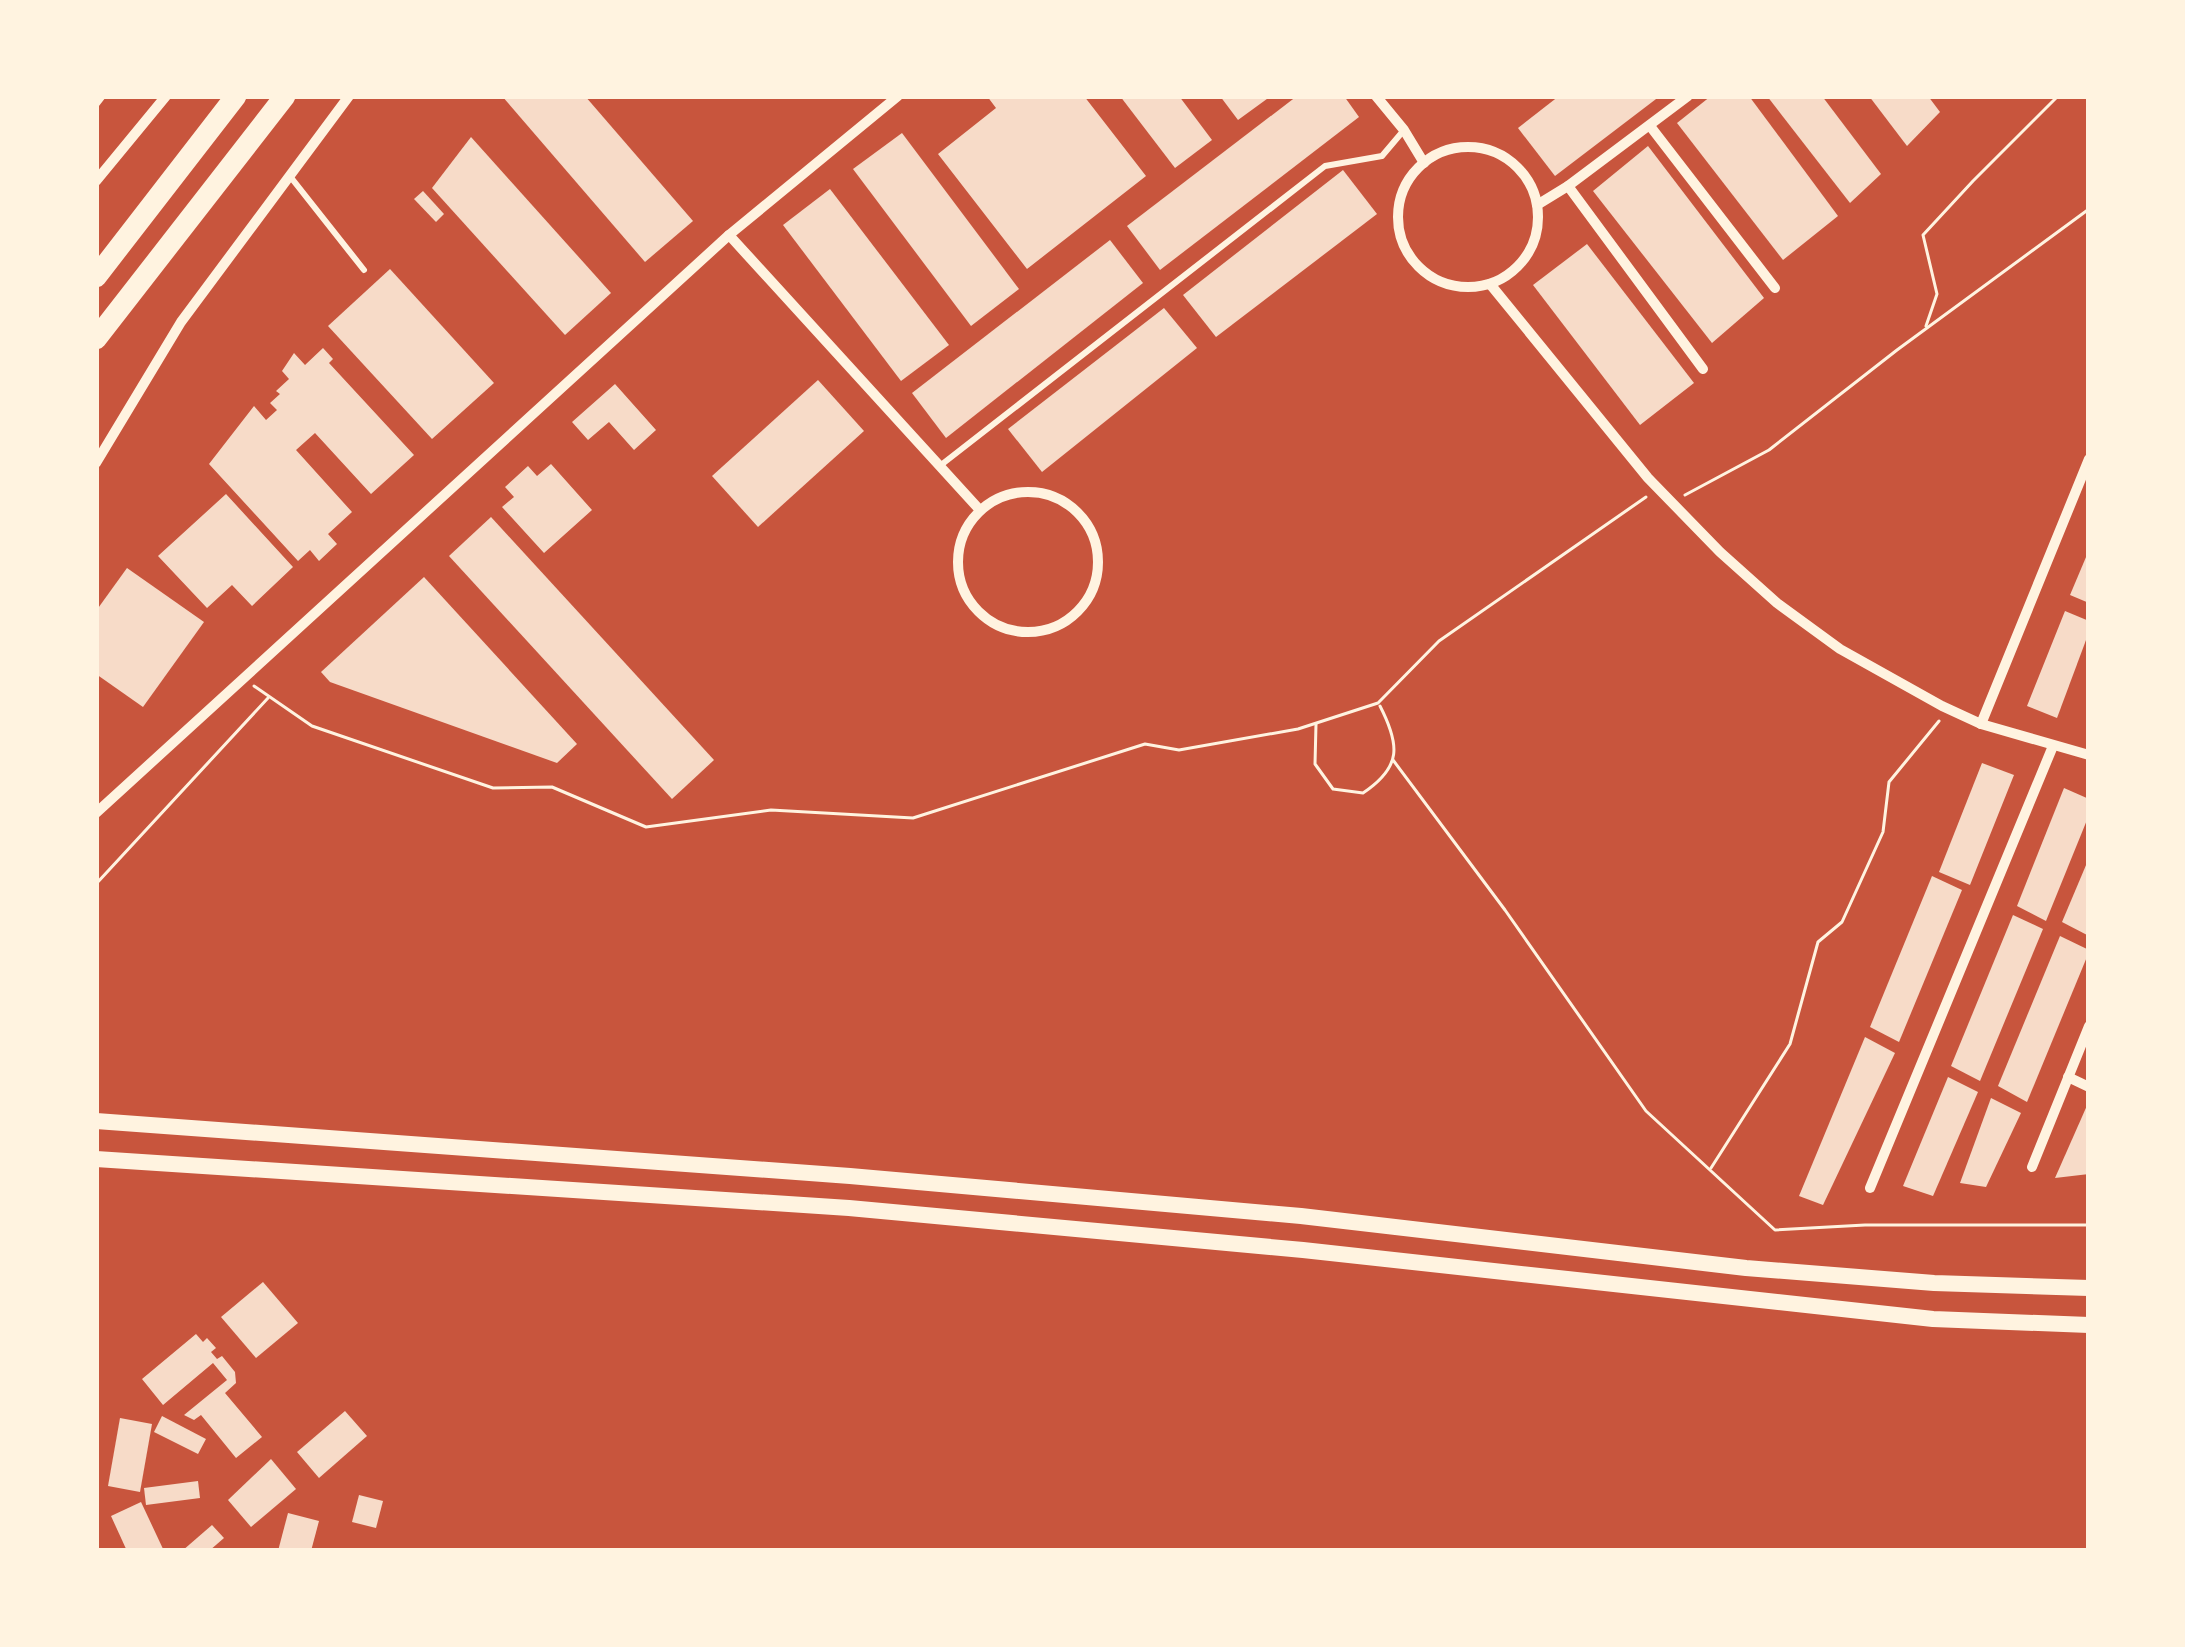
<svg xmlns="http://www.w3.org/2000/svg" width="2185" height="1647" font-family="'DejaVu Sans',sans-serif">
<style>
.building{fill:#f7dbc8}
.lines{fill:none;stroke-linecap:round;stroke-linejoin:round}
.path{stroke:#fff3e0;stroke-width:3}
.service{stroke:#fff3e0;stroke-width:6}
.minor{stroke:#fff3e0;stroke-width:10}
.primary{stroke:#fff3e0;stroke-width:16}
.motorway{stroke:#fff3e0;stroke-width:21}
</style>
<rect width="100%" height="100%" fill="#c8553d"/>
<!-- building -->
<g class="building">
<path d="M502 96H585L693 221 645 262Z"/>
<path d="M987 96H1084L1146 176 1027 269 938 154 996 108Z"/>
<path d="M1120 96H1179L1212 140 1175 168Z"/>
<path d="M1220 96H1271L1238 120Z"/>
<path d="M1297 96H1344L1359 117 1160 270 1127 226Z"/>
<path d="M1559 96H1660L1555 176 1518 128Z"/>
<path d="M1711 96H1749L1838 216 1783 260 1677 123Z"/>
<path d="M1767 96H1822L1881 174 1850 203Z"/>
<path d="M1869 96H1928L1940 112 1907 146Z"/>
<path d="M902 133 1019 289 971 326 853 169Z"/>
<path d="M471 137 611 293 565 335 432 188Z"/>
<path d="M1648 146 1764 298 1712 343 1593 191Z"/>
<path d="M1343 170 1377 214 1216 337 1183 295Z"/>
<path d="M830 189 949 345 901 381 783 225Z"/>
<path d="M423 191 444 214 436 222 414 199Z"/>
<path d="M1110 240 1143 283 946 438 912 393Z"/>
<path d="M1587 244 1694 383 1640 425 1533 285Z"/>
<path d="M390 269 494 383 432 439 328 326Z"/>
<path d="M1164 308 1197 348 1042 472 1008 429Z"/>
<path d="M323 348 333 359 329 363 414 455 371 494 315 433 296 450 352 512 328 534 337 544 319 561 310 550 298 561 209 464 254 406 266 420 277 410 270 403 280 394 276 391 289 379 282 371 294 353 305 365Z"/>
<path d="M818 380 864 431 758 527 712 476Z"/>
<path d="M615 384 656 430 634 450 609 422 588 440 572 422Z"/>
<path d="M551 464 592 510 544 553 502 507 514 497 505 487 528 466 537 476Z"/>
<path d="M226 494 293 567 252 606 232 585 207 608 158 556Z"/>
<path d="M491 517 714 760 672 799 449 556Z"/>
<path d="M2089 550V603L2070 595Z"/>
<path d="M127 568 204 622 143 707 96 674V611Z"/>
<path d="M424 577 577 744 557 763 330 682 321 672Z"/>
<path d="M2065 611 2089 621V632L2057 718 2027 706Z"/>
<path d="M1982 763 2014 775 1970 885 1939 872Z"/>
<path d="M2064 788 2089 799V815L2046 921 2017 906Z"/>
<path d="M2089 858V936L2062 922Z"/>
<path d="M1932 876 1962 890 1899 1042 1870 1027Z"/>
<path d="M2013 915 2043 929 1980 1081 1951 1066Z"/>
<path d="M2060 936 2089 950V952L2027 1102 1998 1086Z"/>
<path d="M1865 1037 1895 1053 1823 1205 1799 1196Z"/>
<path d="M1948 1077 1978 1092 1933 1196 1903 1186Z"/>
<path d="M1991 1098 2021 1113 1986 1187 1960 1183Z"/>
<path d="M2089 1101V1174L2055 1178Z"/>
<path d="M263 1282 298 1323 256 1358 221 1317Z"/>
<path d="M196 1334 203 1342 207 1338 216 1348 211 1352 217 1359 222 1356 235 1372 236 1383 225 1393 262 1437 236 1458 201 1415 194 1420 184 1415 227 1380 213 1363 163 1405 142 1379Z"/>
<path d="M345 1411 367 1436 319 1478 297 1452Z"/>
<path d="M162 1416 206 1439 198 1454 154 1432Z"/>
<path d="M120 1418 152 1424 140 1492 108 1486Z"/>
<path d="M271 1459 296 1489 251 1527 228 1500Z"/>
<path d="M198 1481 200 1498 146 1505 144 1488Z"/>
<path d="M359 1495 383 1501 376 1528 352 1522Z"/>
<path d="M141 1502 164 1551H127L111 1516Z"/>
<path d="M288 1513 319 1521 311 1551H278Z"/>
<path d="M212 1525 224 1538 209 1551H182Z"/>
</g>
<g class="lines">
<!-- path -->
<g class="path">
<path d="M1926 326 1937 294 1923 235 1973 181 2058 96"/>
<path d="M1685 495 1769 450 1897 350 2089 209"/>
<path d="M254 686 312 726 493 788 552 787 646 827 771 810 913 818 1145 744 1179 750 1298 729 1378 703 1439 641 1646 497"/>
<path d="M1316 724 1315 764 1333 789 1363 793C1402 767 1400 745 1380 706"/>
<path d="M1393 760 1505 910 1646 1111 1775 1230 1865 1225H2089"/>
<path d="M96 884 268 698"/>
<path d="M1711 1168 1790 1044 1818 942 1842 922 1883 832 1889 782 1939 721"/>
</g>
<!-- service -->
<g class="service">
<path d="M96 105 103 96"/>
<path d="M289 175 364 270"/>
<path d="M941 465 1325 166 1382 156 1404 130"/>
</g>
<!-- minor -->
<g class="minor">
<path d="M1376 96 1404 130 1424 163"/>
<path d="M1650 126 1775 288"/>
<circle cx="1468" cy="217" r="70"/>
<path d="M96 181 166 96"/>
<path d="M1568 186 1703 369"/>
<path d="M1537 205 1568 186 1688 96"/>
<path d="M729 235 979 509"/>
<path d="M1490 284 1648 478 1720 552 1777 603 1840 649 1942 706 1981 724 2089 755"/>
<path d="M96 463 181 322 349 96"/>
<circle cx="1028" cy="562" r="70"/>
<path d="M1981 724 2089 459"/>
<path d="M96 813 729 235 898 96"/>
<path d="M2068 1077 2089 1087"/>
<path d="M2032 1167 2089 1026"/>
<path d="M1870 1188 2053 746"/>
</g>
<!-- primary -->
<g class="primary">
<path d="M96 1121 850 1176 1301 1216 1746 1268 1934 1283 2089 1288"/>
<path d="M96 1159 849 1208 1303 1250 1933 1319 2089 1325"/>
</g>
<!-- motorway -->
<g class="motorway">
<path d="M96 277 236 96"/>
<path d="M96 339 285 96"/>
</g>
</g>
<!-- border -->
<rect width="2185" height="1647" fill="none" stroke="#fff3e0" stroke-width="198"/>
</svg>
